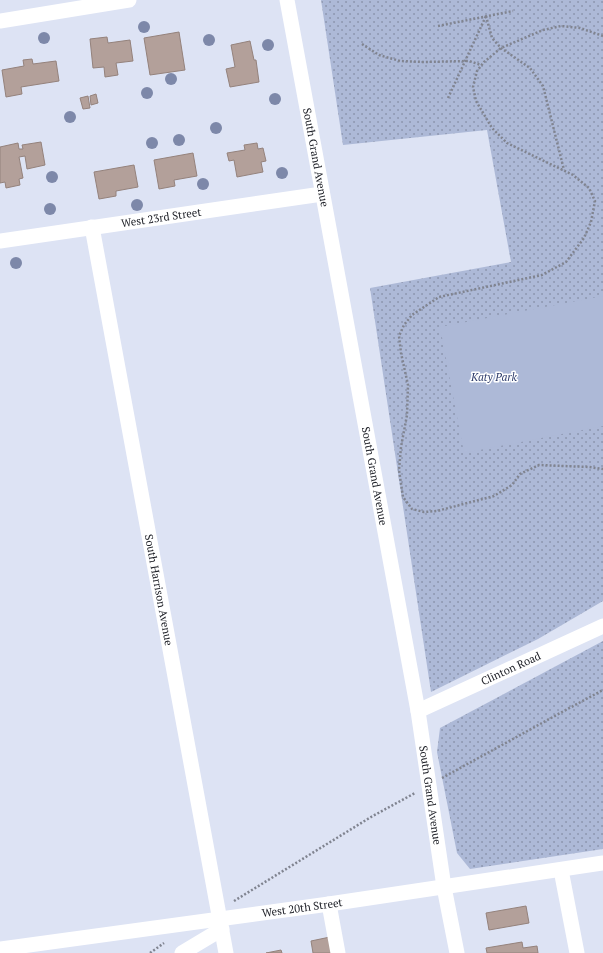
<svg xmlns="http://www.w3.org/2000/svg" width="603" height="953" font-family="'PT Serif',serif">
<style>
.green{fill:url(#green-dots)}
.pitch{fill:#adb9d7}
.building{fill:#b3a09a;stroke:#94827c}
.lines{fill:none;stroke-linecap:round;stroke-linejoin:round}
.path{stroke:#808490;stroke-width:2.5;stroke-dasharray:2 2;stroke-linecap:butt}
.minor{stroke:#fff;stroke-width:15}
.tree{fill:#7d88a9}
.labels{text-anchor:middle;stroke-width:3;stroke-linejoin:round;paint-order:stroke}
.street-label{font-size:11px;fill:#21232a;stroke:#fff}
.park-label{font-size:11px;font-style:italic;fill:#2f3d6c;stroke:#fff}
</style>
<defs>
<pattern id="green-dots" width="8" height="8" patternUnits="userSpaceOnUse"><rect width="8" height="8" fill="#adb9d7"/><path d="M2 2h.1M6 6h.1" fill="none" stroke="#8c96af" stroke-width="1.8" stroke-linecap="round"/></pattern>
</defs>
<rect width="100%" height="100%" fill="#dde3f4"/>
<!-- green -->
<g class="green">
<path d="M321 0H603V601L538 639 431 692 370 288 511 262 487 130 343 145Z"/>
<path d="M603 641V849L470 869 457 853 437 752 440 728Z"/>
</g>
<!-- pitch -->
<path class="pitch" d="M603 296V426L464 453 440 327Z"/>
<!-- building -->
<g class="building">
<path d="M179 32 185 70 150 75 144 38Z"/>
<path d="M107 37 108 43 130 40 133 61 116 63 118 75 105 77 104 67 93 68 90 39Z"/>
<path d="M250 41 254 60H256L259 82 230 87 226 69 235 67 231 45Z"/>
<path d="M32 59 33 64 56 61 59 81 21 87 22 94 6 97 2 70 24 66 23 60Z"/>
<path d="M96 94 98 103 91 105 90 96Z"/>
<path d="M88 96 90 108 83 109 80 98Z"/>
<path d="M41 142 45 165 27 169 25 156 19 157 23 178 19 179 20 185 6 188 5 182 0 183V147L18 143 19 149H23L22 145Z"/>
<path d="M257 143 258 149 263 148 266 161 261 162 263 172 237 177 234 160 229 161 227 153 245 150 244 145Z"/>
<path d="M193 153 197 176 174 180 175 186 159 189 154 160Z"/>
<path d="M134 165 138 187 116 191V196L99 199 94 172Z"/>
<path d="M526 906 529 923 489 930 486 913Z"/>
<path d="M330 937 331 953H313L311 941Z"/>
<path d="M522 942 523 948 537 946 538 953H487L486 948Z"/>
<path d="M281 950 282 953H266Z"/>
</g>
<g class="lines">
<!-- path -->
<g class="path">
<path d="M486 16 492 38 501 48 530 68 543 86 564 170"/>
<path d="M438 26 513 11"/>
<path d="M603 36 580 28 561 26 543 30 501 48 484 62 477 71 473 87 476 101 492 128 507 143 573 175 589 188 595 201 591 222 584 238 566 262 542 275 439 297 412 315 404 325 399 336 401 353 408 385 407 415 401 447 399 470 403 497 412 509 424 512 437 511 494 496 512 485 520 474 539 465 589 467 603 469"/>
<path d="M362 44 379 55 400 61 423 62 469 61 481 65"/>
<path d="M448 98 486 16"/>
<path d="M442 778 562 712 603 690"/>
<path d="M234 901 371 817 415 793"/>
<path d="M150 953 164 943"/>
</g>
<!-- minor -->
<g class="minor">
<path id="s1" d="M287 0 418 711 444 887 457 953"/>
<path d="M0 21 129 0"/>
<path id="s2" d="M92 227 226 953"/>
<path id="s3" d="M0 241 322 194"/>
<path id="s4" d="M418 711 603 626"/>
<path d="M561 870 577 953"/>
<path d="M329 904 338 953"/>
<path id="s5" d="M0 949 329 904 603 863"/>
<path d="M182 953 222 929"/>
</g>
</g>
<!-- trees -->
<g class="tree">
<circle cx="144" cy="27" r="6"/>
<circle cx="44" cy="38" r="6"/>
<circle cx="209" cy="40" r="6"/>
<circle cx="268" cy="45" r="6"/>
<circle cx="171" cy="79" r="6"/>
<circle cx="147" cy="93" r="6"/>
<circle cx="275" cy="99" r="6"/>
<circle cx="70" cy="117" r="6"/>
<circle cx="216" cy="128" r="6"/>
<circle cx="179" cy="140" r="6"/>
<circle cx="152" cy="143" r="6"/>
<circle cx="282" cy="173" r="6"/>
<circle cx="52" cy="177" r="6"/>
<circle cx="203" cy="184" r="6"/>
<circle cx="137" cy="205" r="6"/>
<circle cx="50" cy="209" r="6"/>
<circle cx="16" cy="263" r="6"/>
</g>
<g class="labels">
<!-- street labels -->
<g class="street-label">
<text dy="4" stroke="none"><textPath href="#s1" startOffset="160">South Grand Avenue</textPath></text>
<text dy="4" stroke="none"><textPath href="#s3" startOffset="163">West 23rd Street</textPath></text>
<text dy="4" stroke="none"><textPath href="#s1" startOffset="484">South Grand Avenue</textPath></text>
<text dy="4" stroke="none"><textPath href="#s2" startOffset="369">South Harrison Avenue</textPath></text>
<text dy="4" stroke="none"><textPath href="#s4" startOffset="102">Clinton Road</textPath></text>
<text dy="4" stroke="none"><textPath href="#s1" startOffset="808">South Grand Avenue</textPath></text>
<text dy="4" stroke="none"><textPath href="#s5" startOffset="305">West 20th Street</textPath></text>
</g>
<!-- park labels -->
<g class="park-label">
<text x="494" y="381">Katy Park</text>
</g>
</g>
</svg>
